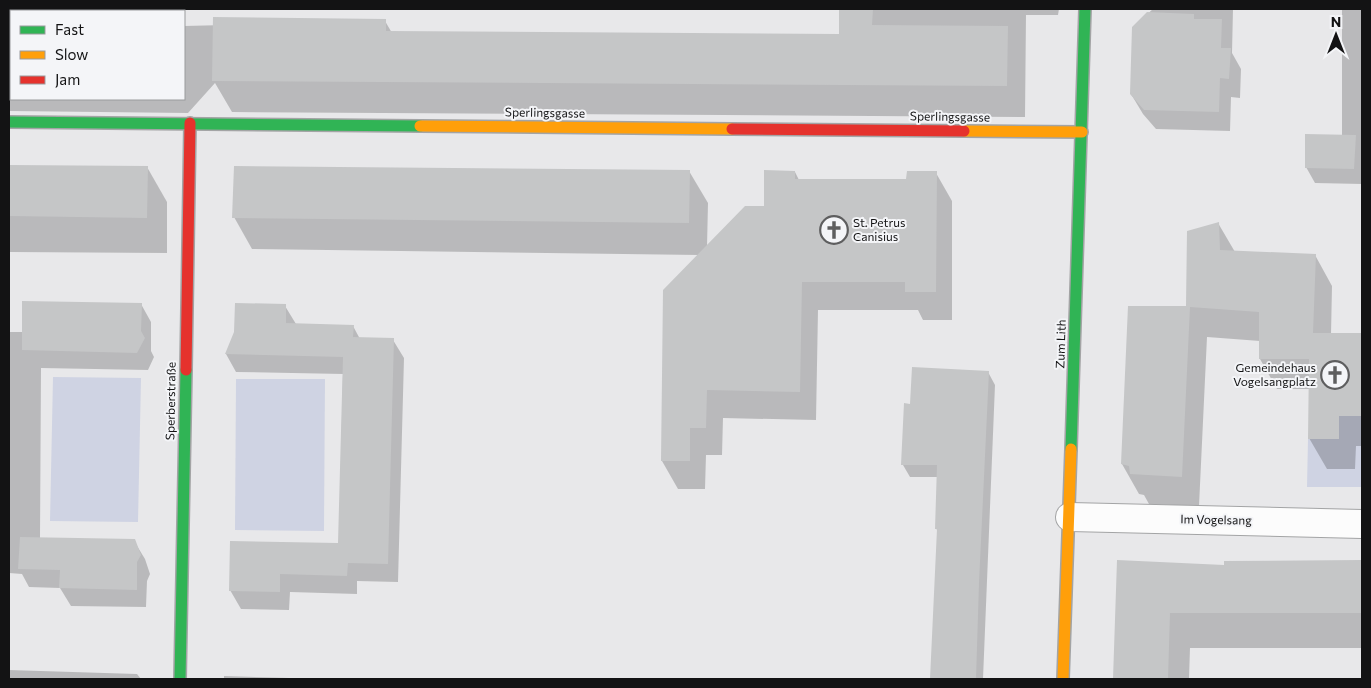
<svg xmlns="http://www.w3.org/2000/svg" width="1371" height="688" font-family="Commissioner,sans-serif">
<style>
.green{fill:#cfd3e3}
.shadow{fill:#0003}
.building{fill:#c5c6c7}
.lines{fill:none;stroke-linecap:round;stroke-linejoin:round}
.street-casing{stroke:#a3a4a5;stroke-width:30}
.fast-casing{stroke:#a3a4a5;stroke-width:14}
.slow-casing{stroke:#a3a4a5;stroke-width:14}
.jam-casing{stroke:#a3a4a5;stroke-width:14}
.street{stroke:#fcfcfc;stroke-width:28}
.fast{stroke:#30b455;stroke-width:11}
.slow{stroke:#ff9f0a;stroke-width:11}
.jam{stroke:#e5322d;stroke-width:11}
.labels{text-anchor:middle;stroke-width:4;stroke-linejoin:round;paint-order:stroke}
.street-label{font-size:12px;fill:#131314;stroke:#f4f5f8}
.poi-label{font-size:12px;fill:#131314;stroke:#f4f5f8;text-anchor:start}
</style>
<rect width="100%" height="100%" fill="#e8e8ea"/>
<!-- green -->
<g class="green">
<path d="M53 377 141 378 138 522 50 521Z"/>
<path d="M236 379H325L324 531 235 530Z"/>
<path d="M1339 416H1362V487H1307L1308 439H1338Z"/>
</g>
<!-- shadow -->
<g class="shadow">
<path d="M9 9H68L70 11H11V99H184V26L385 21 392 33 840 35V9H1059L1058 15H1026L1025 117 232 112 215 83 188 113 9 111Z"/>
<path d="M1153 9H1233L1232 53 1241 69 1240 98 1231 97 1230 131 1156 129 1143 114 1131 94 1133 27Z"/>
<path d="M1342 9H1362V184L1315 183 1306 167 1342 136Z"/>
<path d="M9 166 147 167 167 202V253L9 252Z"/>
<path d="M689 171 708 203 707 247 765 207 795 172 799 180 907 181 936 173 952 201V320H923L918 310H818L816 420 723 418 722 455H706L705 489H678L662 461 664 290 699 255 252 249 234 217Z"/>
<path d="M1218 223 1235 252 1315 255 1332 286 1331 335H1362V446H1356L1355 469H1327L1309 438 1310 389H1277L1260 359V341L1207 337 1199 506 1149 504 1144 495 1139 494 1122 464 1187 308Z"/>
<path d="M141 304 151 322V351L154 357 148 370 41 368 40 539 134 541 145 559 150 574 147 581 146 607 71 606 60 588 29 587 22 574 9 573V332H23Z"/>
<path d="M285 306 296 324 353 326 360 339 393 340 404 358 398 582 357 581V594L290 592 289 610 241 609 230 590 339 544 343 374 236 372 226 354Z"/>
<path d="M988 372 995 385 983 679H931L938 532 936 528 938 477H910L903 465 911 405Z"/>
<path d="M1118 561 1225 566V562L1362 561V648H1190L1189 679H1114Z"/>
<path d="M9 670 137 674 141 679H9Z"/>
<path d="M224 676 325 679H224Z"/>
</g>
<!-- building -->
<g class="building">
<path d="M839 9H873L872 25 1008 26 1007 86 212 81 213 17 386 19V31L839 34Z"/>
<path d="M1147 12 1194 14V19H1222L1221 48H1231L1229 79 1220 78 1219 112 1144 110 1130 94 1132 27Z"/>
<path d="M1305 134 1356 135 1354 169 1305 168Z"/>
<path d="M9 165 148 166 147 218 9 216Z"/>
<path d="M234 166 690 170 689 223 232 218Z"/>
<path d="M764 170 795 171V179H906L907 171H937L936 292H905V282H802L800 392 707 390 706 428H690V461H661L663 290 745 206H764Z"/>
<path d="M1219 222 1220 250 1316 254 1313 333H1362V416H1339V439H1308L1309 359H1259V312L1190 307 1182 477 1130 474 1129 466 1121 464 1128 306H1186L1187 231Z"/>
<path d="M22 301 142 303 141 331 145 338 137 353 22 350Z"/>
<path d="M235 303 286 304V323L354 325 353 337 394 338 388 564 348 563 347 576 280 574V592L229 591 230 541 338 543 343 357 225 354 234 332Z"/>
<path d="M912 367 989 371 979 583 976 679H930L937 529H935L937 465H901L904 403 910 404Z"/>
<path d="M20 537 135 539 141 555 137 562V590L59 588 60 570 18 569Z"/>
<path d="M1117 560 1224 565V561L1362 560V613H1170L1168 679H1113Z"/>
</g>
<g class="lines">
<defs>
<path id="street" d="M1070 517 1362 524"/>
<g id="fast">
<path d="M9 122 420 126"/>
<path d="M1071 449 1085 9"/>
<path d="M180 679 186 370"/>
</g>
<g id="slow">
<path d="M420 126 732 129"/>
<path d="M964 131 1082 132"/>
<path d="M1063 679 1071 449"/>
</g>
<g id="jam">
<path d="M732 129 964 131"/>
<path d="M186 370 190 123"/>
</g>
</defs>
<!-- street casing -->
<use href="#street" class="street-casing"/>
<!-- fast casing -->
<use href="#fast" class="fast-casing"/>
<!-- slow casing -->
<use href="#slow" class="slow-casing"/>
<!-- jam casing -->
<use href="#jam" class="jam-casing"/>
<!-- street -->
<use href="#street" class="street"/>
<!-- fast -->
<use href="#fast" class="fast"/>
<!-- slow -->
<use href="#slow" class="slow"/>
<!-- jam -->
<use href="#jam" class="jam"/>
</g>
<!-- icons -->
<defs>
<symbol id="church-ring" viewBox="-11 -11 22 22"><circle r="9.5" fill="#f4f5f8" stroke="#5e5e5f" stroke-width="1.5"/><path d="M-1.2-6h2.4v3.5h3.3v2.4h-3.3V6h-2.4V-.1h-3.3v-2.4h3.3Z" fill="#5e5e5f"/></symbol>
</defs>
<g fill-rule="evenodd">
<use href="#church-ring" x="818" y="214" width="32" height="32"/>
<use href="#church-ring" x="1319" y="359" width="32" height="32"/>
</g>
<g class="labels">
<!-- street labels -->
<g class="street-label">
<text transform="translate(545 113) rotate(1)" y="4">Sperlingsgasse</text>
<text transform="translate(950 117) rotate(1)" y="4">Sperlingsgasse</text>
<text transform="translate(1061 344) rotate(-88)" y="4">Zum Lith</text>
<text transform="translate(171 401) rotate(-89)" y="4">Sperberstraße</text>
<text transform="translate(1216 520) rotate(1)" y="4">Im Vogelsang</text>
</g>
<!-- poi labels -->
<g class="poi-label">
<text x="853" y="227">St. Petrus<tspan x="853" dy="14">Canisius</tspan></text>
<text x="1316" y="372" text-anchor="end">Gemeindehaus<tspan x="1316" dy="14">Vogelsangplatz</tspan></text>
</g>
</g>
<!-- border -->
<rect width="1371" height="688" fill="none" stroke="#131314" stroke-width="20"/>
<!-- legend -->
<rect x="10" y="10" width="175" height="90" fill="#f4f5f8" stroke="#9a9b9d"/>
<rect x="20" y="26" width="25" height="8" fill="#30b455" stroke="#9a9b9d"/>
<text x="55" y="35" font-size="15" fill="#131314">Fast</text>
<rect x="20" y="51" width="25" height="8" fill="#ff9f0a" stroke="#9a9b9d"/>
<text x="55" y="60" font-size="15" fill="#131314">Slow</text>
<rect x="20" y="76" width="25" height="8" fill="#e5322d" stroke="#9a9b9d"/>
<text x="55" y="85" font-size="15" fill="#131314">Jam</text>
<!-- north arrow -->
<g transform="translate(1336 35)" stroke="#f4f5f8" stroke-width="4" paint-order="stroke">
<path d="M0-4L9 19L0 12L-9 19Z" fill="#131314"/>
<text y="-8" font-size="14" font-weight="bold" text-anchor="middle" fill="#131314">N</text>
</g>
</svg>
